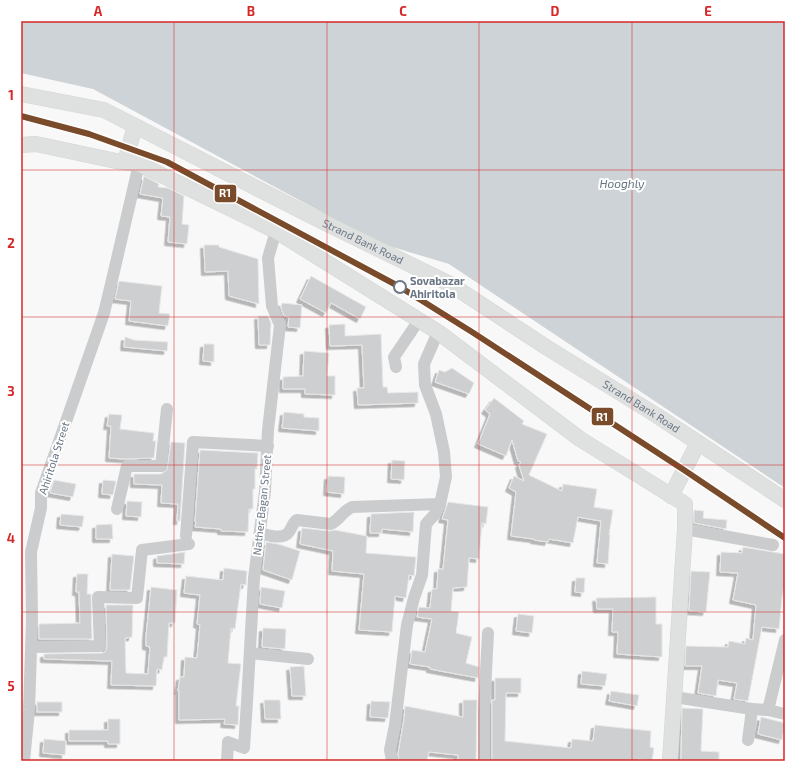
<svg xmlns="http://www.w3.org/2000/svg" width="806" height="782" font-family="'Exo 2',sans-serif">
<style>
.water{fill:#cdd3d6}
.building{fill:#cecfd1;stroke:#e8e8e8;filter:url(#shadow)}
.lines{fill:none;stroke-linecap:round;stroke-linejoin:round}
.major-casing{stroke:#d4d5d5;stroke-width:16}
.minor{stroke:#cbcccd;stroke-width:12}
.major{stroke:#dfe0e0;stroke-width:15}
.rail-1-casing{stroke:#fff;stroke-width:9}
.rail-1{stroke:#7a4b2a;stroke-width:6}
.grid{fill:none;stroke:#d62828;stroke-width:1;stroke-opacity:0.55}
.stop-dot{fill:#fff;stroke:#6a7685;stroke-width:2}
.labels{text-anchor:middle;stroke-width:4;stroke-linejoin:round;paint-order:stroke}
.street-label{font-size:11px;fill:#6a7685;stroke:#fff}
.stop-label{font-size:11px;font-weight:bold;fill:#6a7685;stroke:#fff;text-anchor:start}
.water-label{font-size:12px;font-style:italic;fill:#667680;stroke:#fff}
.line-badge{stroke:#fff;stroke-width:1.5}
.badge-label{font-size:11px;text-anchor:middle;font-weight:bold;fill:#fff}
.neatline{fill:none;stroke:#d62828;stroke-width:1.5}
.grid-label{font-size:13px;text-anchor:middle;font-weight:bold;fill:#d62828}
</style>
<defs>
<filter id="shadow"><feDropShadow dx="-3.5" dy="3.5" stdDeviation="0" flood-color="#0004"/></filter>
</defs>
<rect width="100%" height="100%" fill="#f8f8f8"/>
<!-- water -->
<path class="water" d="M21 21H785V488L449 264 379 243 93 89 21 73Z"/>
<!-- building -->
<g class="building">
<path d="M144 176 159 184 158 187 168 188 184 196 182 224 189 225 187 244 168 242 170 217 161 216 163 198 140 194Z"/>
<path d="M204 245H219V247L258 259 259 304 229 296 228 271 205 272Z"/>
<path d="M311 276 366 307 360 319 331 303 326 313 300 299Z"/>
<path d="M119 281 162 286 159 313 170 314 168 326 129 321 131 301 115 299Z"/>
<path d="M282 303 302 305 300 328 288 327 289 317 284 316 281 308Z"/>
<path d="M258 316H268L271 323 270 345H259Z"/>
<path d="M345 324V336L381 334 383 387H387L388 393 418 392V403L358 405 357 388H364L362 345 330 346 329 325Z"/>
<path d="M125 337 134 340 168 342 167 351 124 347Z"/>
<path d="M204 344H214V362L203 361Z"/>
<path d="M304 351 329 353 327 376H335V395L305 394V389H283V377L303 376Z"/>
<path d="M452 368 474 383 469 394 435 382 439 370 445 372Z"/>
<path d="M494 398 524 421 522 424 547 434 529 475 562 491 563 484 597 489 594 507 613 510 609 535H610L608 564 597 563 601 521 578 517 573 543 549 539 548 542 534 540V539L511 536 516 492 509 488 514 476 524 481 519 465 521 462 518 461 512 440 506 456 478 444 490 414 485 410Z"/>
<path d="M284 412 304 414V417L319 418V431L282 428Z"/>
<path d="M109 414 122 415 120 429 154 433 153 441H156L154 458 124 459 109 458 111 426H107Z"/>
<path d="M171 442 185 443 180 521H177L178 504 161 503 162 485 134 484V474H161L167 470Z"/>
<path d="M200 450 258 453 257 469H255V489H253V509H249L248 532 221 531V529L195 527 196 522H195Z"/>
<path d="M392 460 405 461 404 480 391 479Z"/>
<path d="M328 476 345 477 344 494 327 492Z"/>
<path d="M54 480 76 484 73 497 50 493Z"/>
<path d="M103 480 116 481 113 495 102 494Z"/>
<path d="M127 501 142 502 141 517 126 516Z"/>
<path d="M448 502 488 507 486 524 482 523 479 559 469 558 467 587 453 588 451 611 459 612 456 633 472 637 466 663 479 667 478 678 430 669V667L410 664 412 650 425 652 432 619 417 617 419 607 430 608 432 589H437L438 569H443L448 520 442 519Z"/>
<path d="M694 510 704 511 703 518 727 520 726 529 694 523Z"/>
<path d="M414 512 413 532 382 529V533H370L371 514Z"/>
<path d="M61 514 84 516 82 527 60 525Z"/>
<path d="M112 524 113 539H96V525Z"/>
<path d="M302 528 330 531 335 530 367 536 366 553 416 557 414 576 409 575 406 598 395 596 392 632 359 630 364 574 332 571 333 551 300 544Z"/>
<path d="M266 542 278 544 300 551 292 580 263 570Z"/>
<path d="M743 547 785 554V584L782 598 779 629 762 627 748 701 734 699 737 683 718 680 716 696 698 693 702 666H685L686 646 728 647 729 641 745 644 746 638 753 640 756 605 733 600 738 573 720 572 721 552 742 553Z"/>
<path d="M185 552 184 564 157 563V556Z"/>
<path d="M112 554 134 556 130 590H110Z"/>
<path d="M224 568 247 571 246 585 241 584 235 629 231 628 228 663 241 664 236 706H239L238 725 224 724 225 719 179 720V691H178L180 677H184L185 657 197 658 200 625 197 624 200 595 184 593 186 576 223 580Z"/>
<path d="M691 571 710 572 706 612 689 611Z"/>
<path d="M77 574H88L87 594H91L92 639H39V624L80 623 79 592H76Z"/>
<path d="M576 578H585L584 593 575 592Z"/>
<path d="M151 587 177 590 175 623H169L167 657H164L162 670 157 669 156 686 111 685 112 661 44 659V654L104 653 106 650 107 646 106 605H133L132 637 125 638 126 673 148 674 150 647 146 646V637Z"/>
<path d="M261 587 285 591 282 608 260 604Z"/>
<path d="M656 597V624H662V657L617 654 618 632H612L613 609H597L596 598Z"/>
<path d="M518 614 534 616 532 633 516 631Z"/>
<path d="M263 628 286 629 285 649 262 647Z"/>
<path d="M304 666 306 696H292L290 667Z"/>
<path d="M582 671 607 674 605 686 581 684Z"/>
<path d="M495 678H521V693H506L505 741 571 748 572 739 593 741 595 725 651 731 650 747 654 748 652 761 638 759V761H492V700H495Z"/>
<path d="M611 691 639 695 637 706 609 701Z"/>
<path d="M264 700H280L281 719H265Z"/>
<path d="M463 700H477L476 761H458V755L429 752 427 761H399L398 754 404 719 405 706 463 717Z"/>
<path d="M371 701 390 702 388 718 370 717Z"/>
<rect x="37" y="702" width="25" height="10"/>
<path d="M682 708 703 709 701 751 719 752V761H681Z"/>
<path d="M761 717 785 723 782 740 758 734Z"/>
<path d="M108 719H120V744H108V741H69V730H108Z"/>
<path d="M44 739 66 741 65 755 43 753Z"/>
</g>
<g class="lines">
<defs>
<g id="major">
<path id="s1" d="M21 94 104 110 321 221 450 284 546 347 656 415 785 500"/>
<path d="M21 145 36 144 116 161 139 164 276 231 438 332 580 439 685 504V529L670 761"/>
<path d="M125 162 135 126"/>
<path d="M671 496 698 443"/>
</g>
</defs>
<!-- major casing -->
<use href="#major" class="major-casing"/>
<!-- minor -->
<g class="minor">
<path d="M396 367 394 357 419 320"/>
<path d="M117 509 127 466H161L167 409"/>
<path d="M685 529 773 545"/>
<path d="M260 533C267 535 282 540 288 533 292 529 292 523 297 520L331 524C339 520 343 511 352 507L440 504"/>
<path d="M186 536 193 442 268 446"/>
<path d="M31 647 100 646 98 597 137 598 142 550 189 544"/>
<path d="M250 653 308 659"/>
<path d="M674 697 752 709 768 710 785 714"/>
<path d="M768 710 785 640"/>
<path d="M748 740 752 709"/>
<path d="M24 761 29 710 32 620 31 552 41 508V493L104 313 112 280 139 164"/>
<path d="M227 761 228 742 244 748 247 702 254 578 265 491 268 430 280 325 272 306 268 258 276 231"/>
<path d="M392 761 390 750 395 725 407 625 414 598 422 575 426 524 435 514 440 504 446 477 444 452 436 414 425 385 424 364 438 332"/>
<path d="M484 761V711L488 633"/>
</g>
<!-- major -->
<use href="#major" class="major"/>
<defs>
<path id="rail-1" d="M21 116 89 134 167 162 400 287 472 332 684 470 785 538"/>
</defs>
<!-- rail-1 casing -->
<use href="#rail-1" class="rail-1-casing"/>
<!-- rail-1 -->
<use href="#rail-1" class="rail-1"/>
</g>
<!-- grid -->
<path class="grid" d="M174 21V761M327 21V761M479 21V761M632 21V761M21 170H785M21 317H785M21 465H785M21 612H785"/>
<!-- markers -->
<circle class="stop-dot" cx="400" cy="287" r="6"/>
<g class="labels">
<!-- street labels -->
<g class="street-label">
<text dy="4" stroke="none"><textPath href="#s1" startOffset="375">Strand Bank Road</textPath></text>
<text dy="4" stroke="none"><textPath href="#s1" startOffset="699">Strand Bank Road</textPath></text>
<text transform="translate(54 458) rotate(-72)" y="4">Ahiritola Street</text>
<text transform="translate(262 505) rotate(-84)" y="4">Nather Bagan Street</text>
</g>
<!-- stop labels -->
<g class="stop-label">
<text x="410" y="285">Sovabazar<tspan x="410" dy="13">Ahiritola</tspan></text>
</g>
<!-- water labels -->
<g class="water-label">
<text x="622" y="188">Hooghly</text>
</g>
</g>
<g class="line-badge">
<rect x="214" y="184" width="23" height="19" rx="4" fill="#7a4b2a"/>
<rect x="591" y="407" width="23" height="19" rx="4" fill="#7a4b2a"/>
</g>
<g class="badge-label">
<text x="225" y="197">R1</text>
<text x="602" y="421">R1</text>
</g>
<!-- border -->
<rect width="806" height="782" fill="none" stroke="#ffffff" stroke-width="44"/>
<rect x="22" y="22" width="762" height="738" class="neatline"/>
<g class="grid-label">
<text x="98" y="16">A</text>
<text x="251" y="16">B</text>
<text x="403" y="16">C</text>
<text x="555" y="16">D</text>
<text x="708" y="16">E</text>
<text x="11" y="100">1</text>
<text x="11" y="248">2</text>
<text x="11" y="396">3</text>
<text x="11" y="543">4</text>
<text x="11" y="691">5</text>
</g>
</svg>
